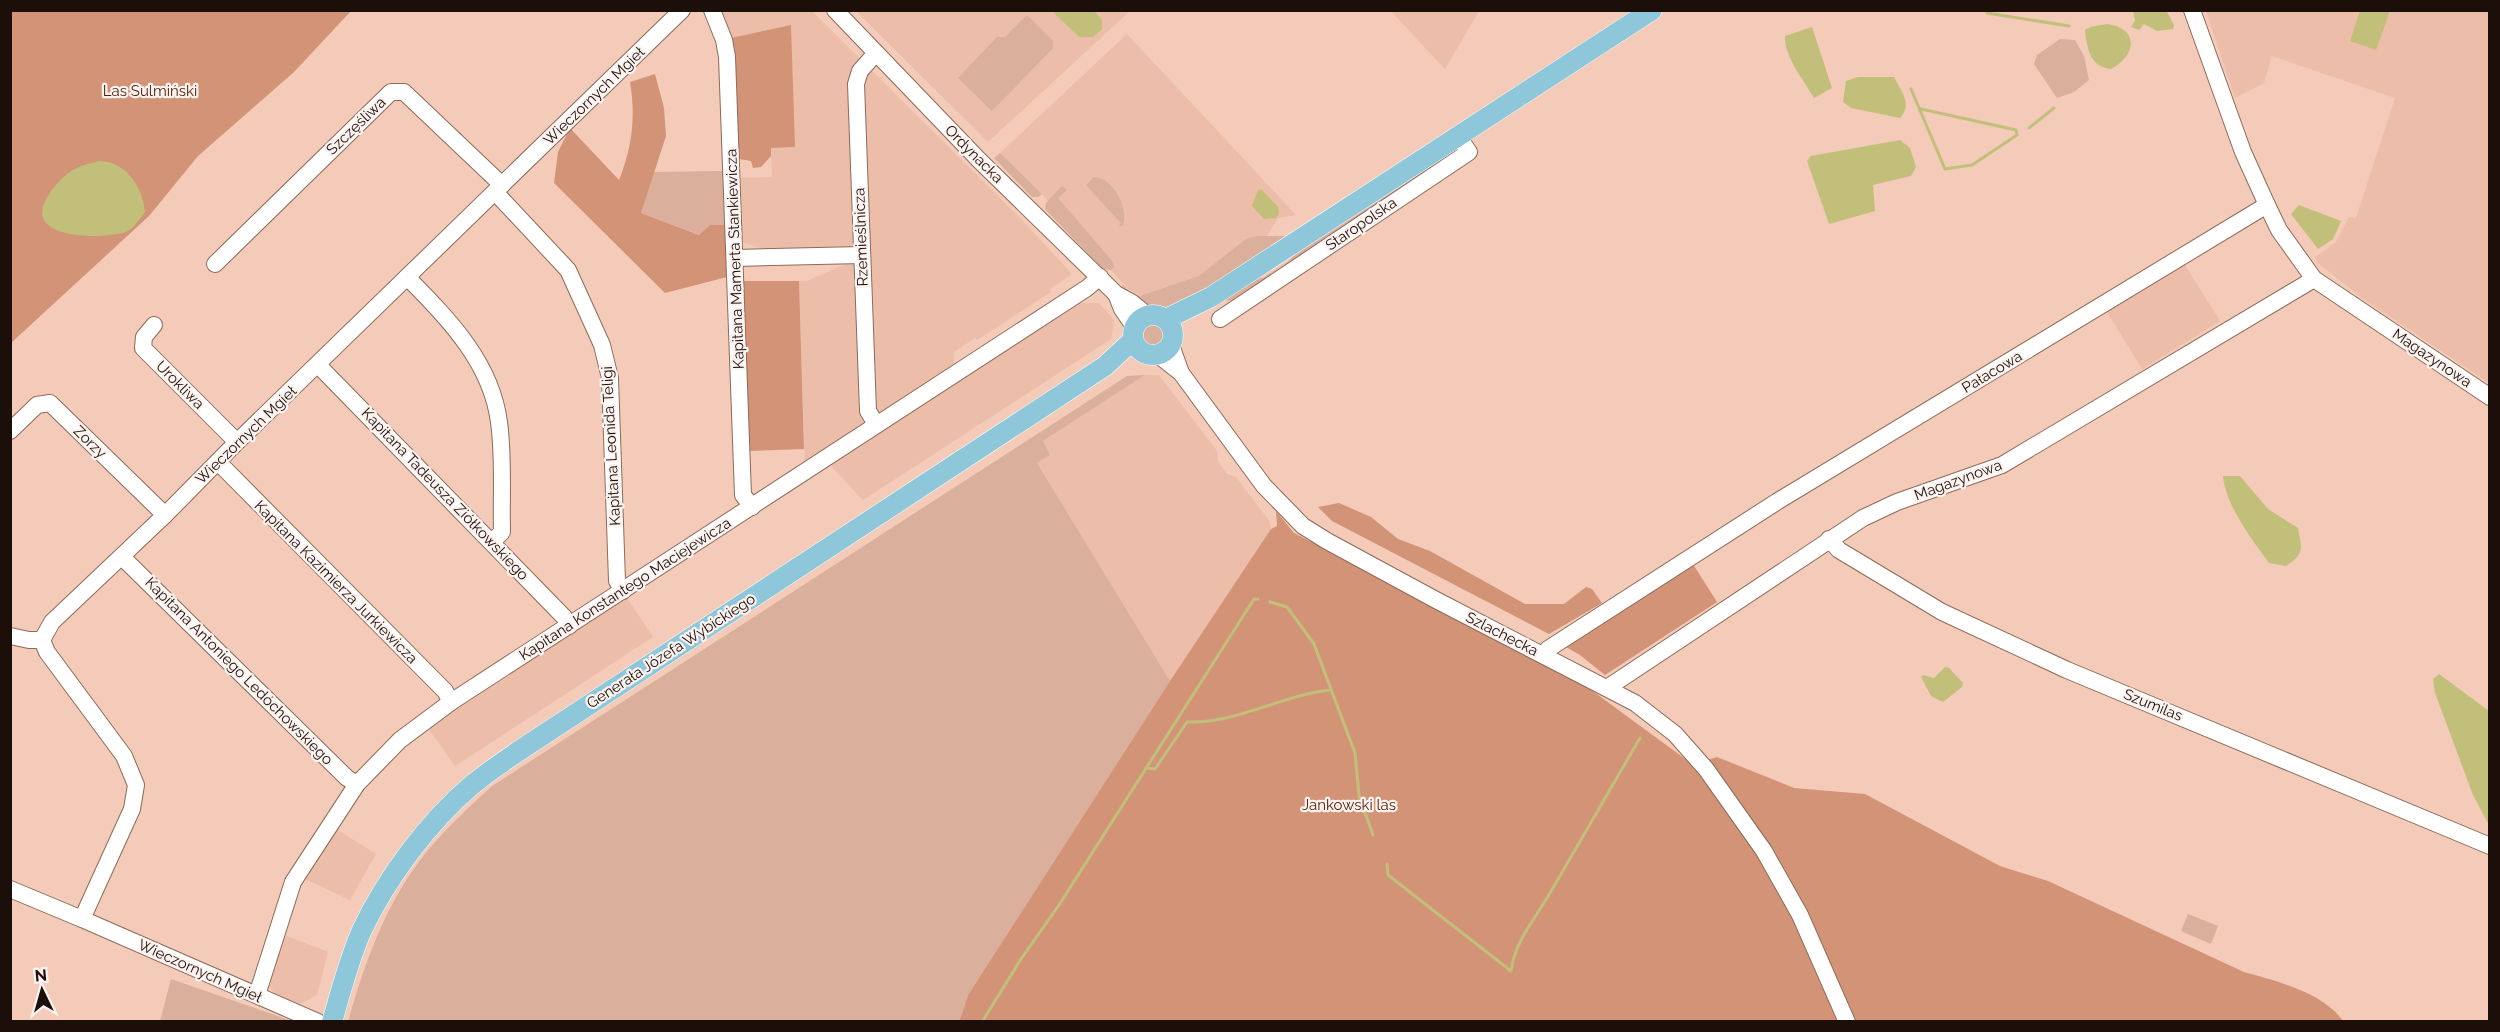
<svg xmlns="http://www.w3.org/2000/svg" width="2500" height="1032" font-family="Raleway,sans-serif">
<style>
.built{fill:#ecbda8}
.green{fill:#daaf9b}
.forest{fill:#d39376;fill-rule:evenodd}
.water{fill:#c2bf7b}
.lines{fill:none;stroke-linecap:round;stroke-linejoin:round}
.stream{stroke:#c2bf7b;stroke-width:3}
.minor-casing{stroke:#8e6a59;stroke-width:18}
.major-casing{stroke:#fff;stroke-width:21}
.minor{stroke:#fff;stroke-width:16}
.major{stroke:#8ec6da;stroke-width:20}
.labels{text-anchor:middle;stroke-width:4.5;stroke-linejoin:round;paint-order:stroke}
.park-label{font-size:15px;fill:#4f2510;stroke:#fcf3f0}
.street-label{font-size:15px;fill:#1c0f09;stroke:#fcf3f0}
</style>
<rect width="100%" height="100%" fill="#f3cbb8"/>
<!-- built -->
<g class="built">
<path d="M722 11H812L1022 220 1072 274 1050 289 1051 292 977 340 975 338 954 352 953 366 805 463 799 281H807L846 264 845 248 763 249 742 242 739 178 772 177 771 148 794 147 791 25 731 38Z"/>
<path d="M856 11H1130L988 142Z"/>
<path d="M1391 11H1479L1445 69Z"/>
<path d="M2206 11H2489V383L2365 300 2319 264 2314 258 2336 242 2349 217 2356 218 2395 98 2272 56 2264 83 2235 98Z"/>
<path d="M1127 34 1296 215 1278 218 1265 239 1182 293 1146 298 1128 289 1042 194 1000 153Z"/>
<path d="M2176 265H2185L2220 321 2142 369 2104 307Z"/>
<path d="M1080 303H1099L1114 320 1111 339 863 500 831 466Z"/>
<path d="M1145 375H1159L1217 451 1218 461 1227 474 1236 477 1270 522 1271 529 1170 681 1037 463 1050 455 1042 442Z"/>
<path d="M627 598 653 637 455 766 428 728Z"/>
<path d="M336 829 376 854 350 900 305 879Z"/>
<path d="M282 934 328 952 317 995 298 1005 274 994 269 983Z"/>
</g>
<!-- green -->
<g class="green">
<path d="M1027 15 1053 41V48L992 111 958 78 997 37H1005Z"/>
<path d="M2060 39 2075 40 2084 56 2089 80 2074 92 2057 98 2034 64 2037 55Z"/>
<path d="M1456 147 1460 151 1234 301 1222 300 1258 278H1263L1289 261 1305 243Z"/>
<path d="M1000 153 1042 194 1038 197H1032L994 158Z"/>
<path d="M723 171 725 225H710L700 235 641 213 654 172Z"/>
<path d="M1094 177C1113 178 1129 208 1123 226H1119L1121 223 1086 185Z"/>
<path d="M1062 186 1067 190 1058 198 1113 262 1114 267 1111 270 1103 269 1045 209 1046 203Z"/>
<path d="M1257 236H1292C1269 251 1187 310 1164 310 1147 311 1136 299 1123 290L1122 284 1132 294 1140 296 1199 276 1246 239Z"/>
<circle cx="1154" cy="335" r="12"/>
<path d="M1145 375 1043 441 1050 455 1037 463 1170 681 968 995 959 1021 348 1022C364 965 385 906 421 859 442 832 467 809 492 786L1127 376Z"/>
<path d="M2188 914 2218 926 2211 944 2181 931Z"/>
<path d="M171 979 292 1021H160Z"/>
</g>
<!-- forest -->
<g class="forest">
<path d="M11 11H351L294 72 198 156 149 216 11 343ZM67 174 100 236 87 235 43 206Z"/>
<path d="M791 25 795 147 771 148V156L761 167 753 168 751 161 739 159 735 54 731 38Z"/>
<path d="M655 74 664 108 666 136 641 213 699 235 710 225H725L727 277 665 293 554 183 558 152 570 128 619 180C632 148 636 117 630 82Z"/>
<path d="M743 281H799L804 449 748 451Z"/>
<path d="M1339 503 1371 517 1398 539 1430 551 1525 604H1564L1586 587 1592 589 1602 603 1549 634 1332 521 1318 507Z"/>
<path d="M1276 511 1294 533 1575 678 1692 764 1717 757 1794 788 1865 794 2000 866 2048 881 2244 972C2276 981 2323 992 2343 1021L959 1022 968 995 1170 681 1271 529 1277 526Z"/>
<path d="M1691 561 1717 602 1605 675 1580 655 1559 643Z"/>
</g>
<!-- water -->
<g class="water">
<path d="M2166 10 2174 25 2173 29 2157 31 2144 24 2139 30 2131 27 2135 20 2133 11Z"/>
<path d="M1052 11H1094L1102 20V29L1093 37H1079Z"/>
<path d="M2360 11H2390L2376 50 2350 41Z"/>
<path d="M2107 24C2139 28 2137 55 2111 69 2090 67 2087 49 2085 30L2090 27Z"/>
<path d="M1812 27 1832 88 1814 98C1804 80 1784 57 1785 36Z"/>
<path d="M1858 77H1894C1901 91 1913 104 1900 118L1851 108 1843 102 1846 81Z"/>
<path d="M1900 140 1910 148 1916 167 1911 176 1873 185 1875 211 1829 224 1807 161 1811 156Z"/>
<path d="M100 161C127 162 143 188 145 212 139 219 134 229 126 232 108 238 52 240 43 218 38 205 56 183 66 175 75 167 89 163 100 161Z"/>
<path d="M1258 190H1262L1278 207 1279 214 1276 218 1264 219 1252 206Z"/>
<path d="M2299 205 2341 221 2333 239 2318 249 2291 214Z"/>
<path d="M2223 476H2240L2268 509 2298 528C2302 549 2305 553 2286 566L2269 563C2251 538 2226 506 2223 476Z"/>
<path d="M1945 667 1949 668 1963 683 1962 687 1943 702 1931 696 1921 677 1923 675 1934 678Z"/>
<path d="M2439 674 2489 711V825L2473 795 2435 693 2433 679Z"/>
</g>
<g class="lines">
<!-- stream -->
<g class="stream">
<path d="M1987 13 2069 26"/>
<path d="M1911 89 1945 169 1972 165 2017 135 2016 130 1921 109"/>
<path d="M2029 128 2054 108"/>
<path d="M1270 602 1287 607 1314 644 1355 753 1359 795 1373 835"/>
<path d="M1146 768 1155 769 1187 722C1236 724 1282 695 1330 690"/>
<path d="M1387 864 1388 875 1511 971C1515 941 1535 919 1550 893 1580 841 1610 790 1640 738"/>
<path d="M982 1022 1021 959 1059 905 1254 599H1258"/>
</g>
<defs>
<g id="minor">
<path d="M712 10 724 40 727 57 743 495 752 507"/>
<path d="M835 10 979 160 1116 294 1131 302 1148 316"/>
<path d="M2192 10 2243 152 2267 205 2279 230 2314 279 2490 397"/>
<path d="M876 53 860 71 856 84 868 411 876 424"/>
<path d="M495 192 568 270 602 345 610 378 617 581 623 591"/>
<path d="M735 258 862 255"/>
<path d="M215 264 391 92H404L502 185"/>
<path d="M407 277C447 318 491 361 499 422 504 458 501 496 502 532L492 542"/>
<path d="M1116 294 1122 309 1135 328"/>
<path d="M1220 319 1469 152 1458 136"/>
<path d="M154 325 144 337 143 348 237 442"/>
<path d="M1171 345 1181 373"/>
<path d="M1158 355 1181 373 1264 486 1303 526 1327 541 1436 600 1635 703 1675 734 1706 769 1764 851 1800 915 1847 1022"/>
<path d="M318 365 564 617 569 626"/>
<path d="M10 431 37 405 50 403 165 515"/>
<path d="M218 462 445 691 451 702"/>
<path d="M1829 539 1839 550 1942 612 2067 670 2490 846"/>
<path d="M122 557 347 778 357 784"/>
<path d="M10 636 29 640H42"/>
<path d="M1544 655 1548 649 1778 501 2267 205"/>
<path d="M1607 688 1863 518 1897 502 2002 465 2314 279"/>
<path d="M10 889 82 919"/>
<path d="M257 995 293 882 357 784 400 740 451 702 1087 288 1100 277"/>
<path d="M318 1022 82 919 132 809 136 785 124 756 47 652 42 640 52 622 165 515 237 442 682 10"/>
</g>
<g id="major">
<circle cx="1153" cy="335" r="20"/>
<path d="M1166 319 1211 297 1652 10"/>
<path d="M332 1022C341 991 349 959 362 930 386 879 429 821 472 785 494 767 517 752 540 737L1105 366 1133 340"/>
</g>
</defs>
<!-- minor casing -->
<use href="#minor" class="minor-casing"/>
<!-- major casing -->
<use href="#major" class="major-casing"/>
<!-- minor -->
<use href="#minor" class="minor"/>
<!-- major -->
<use href="#major" class="major"/>
</g>
<g class="labels">
<!-- park labels -->
<g class="park-label">
<text x="150" y="96">Las Sulmiński</text>
<text x="1349" y="810">Jankowski las</text>
</g>
<!-- street labels -->
<g class="street-label">
<text transform="translate(594 96) rotate(-44)" y="5">Wieczornych Mgieł</text>
<text transform="translate(356 126) rotate(-44)" y="5">Szczęśliwa</text>
<text transform="translate(974 154) rotate(45)" y="5">Ordynacka</text>
<text transform="translate(1361 224) rotate(-34)" y="5">Staropolska</text>
<text transform="translate(861 237) rotate(-92)" y="5">Rzemieślnicza</text>
<text transform="translate(735 259) rotate(-92)" y="5">Kapitana Mamerta Stankiewicza</text>
<text transform="translate(2432 358) rotate(34)" y="5">Magazynowa</text>
<text transform="translate(1992 372) rotate(-31)" y="5">Pałacowa</text>
<text transform="translate(180 385) rotate(45)" y="5">Urokliwa</text>
<text transform="translate(246 435) rotate(-44)" y="5">Wieczornych Mgieł</text>
<text transform="translate(90 442) rotate(44)" y="5">Zorzy</text>
<text transform="translate(611 446) rotate(-93)" y="5">Kapitana Leonida Teligi</text>
<text transform="translate(1958 480) rotate(-20)" y="5">Magazynowa</text>
<text transform="translate(445 494) rotate(46)" y="5">Kapitana Tadeusza Ziółkowskiego</text>
<text transform="translate(336 582) rotate(45)" y="5">Kapitana Kazimierza Jurkiewicza</text>
<text transform="translate(625 589) rotate(-33)" y="5">Kapitana Konstantego Maciejewicza</text>
<text transform="translate(1502 634) rotate(27)" y="5">Szlachecka</text>
<text transform="translate(671 651) rotate(-33)" y="5">Generała Józefa Wybickiego</text>
<text transform="translate(239 671) rotate(45)" y="5">Kapitana Antoniego Ledóchowskiego</text>
<text transform="translate(2153 705) rotate(22)" y="5">Szumilas</text>
<text transform="translate(200 971) rotate(24)" y="5">Wieczornych Mgieł</text>
</g>
</g>
<!-- border -->
<rect width="2500" height="1032" fill="none" stroke="#1c0f09" stroke-width="24"/>
<!-- north arrow -->
<g transform="translate(42 990) rotate(355)" stroke="#fcf3f0" stroke-width="4.5" paint-order="stroke">
<path d="M0-4.5L10 22L0 15L-10 22Z" fill="#1c0f09"/>
<text y="-9" font-size="16" font-weight="bold" text-anchor="middle" fill="#1c0f09">N</text>
</g>
</svg>
